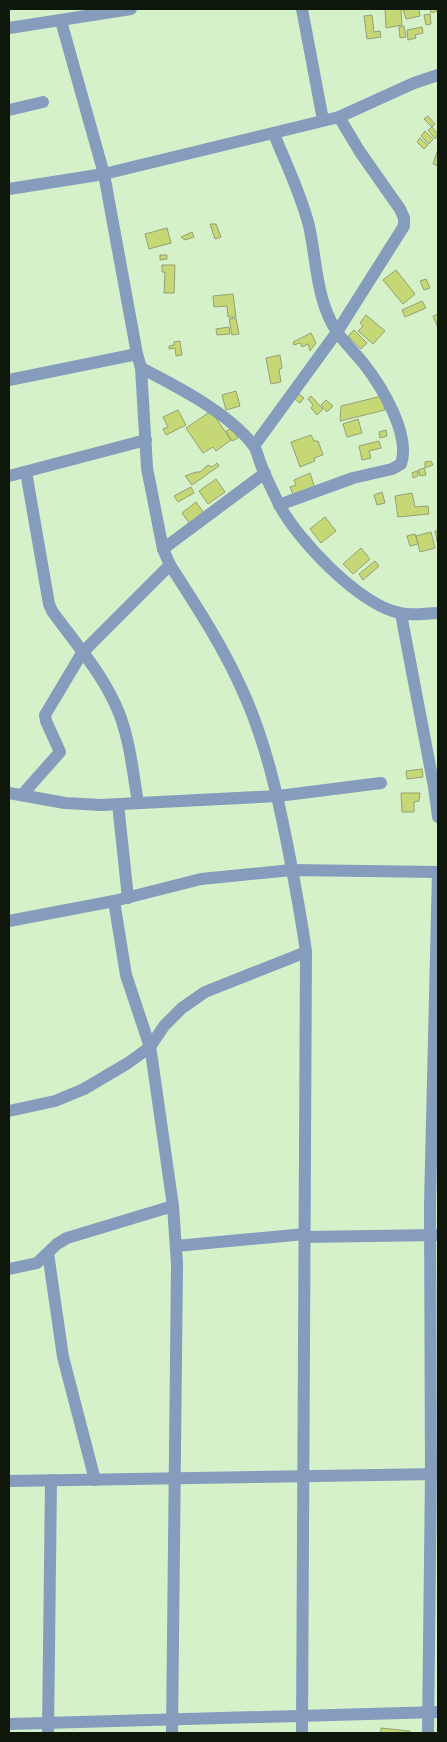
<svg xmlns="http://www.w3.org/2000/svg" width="447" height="1742" font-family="Spectral,serif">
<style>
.building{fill:#c6d776;stroke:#97a075}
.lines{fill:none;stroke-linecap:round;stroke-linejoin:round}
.street{stroke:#859cbd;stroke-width:12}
</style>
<rect width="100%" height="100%" fill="#d4f1ca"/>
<!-- building -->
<g class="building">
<path d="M385 9H401L402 25 386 28Z"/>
<path d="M403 9H419L420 16 406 19Z"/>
<path d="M430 9H438V11L431 13Z"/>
<path d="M430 14 431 24 426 25 424 15Z"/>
<path d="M372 15 374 32 380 31 381 37 367 39 364 16Z"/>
<path d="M404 26 406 37 400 38 399 27Z"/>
<path d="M422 27 423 33 415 35 416 38 408 40 407 30Z"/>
<path d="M428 116 435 124 432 127 424 119Z"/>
<path d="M432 127 438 134 435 139 428 130Z"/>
<path d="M425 131 433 139 429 144 421 136Z"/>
<path d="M420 138 428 145 424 149 417 142Z"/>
<path d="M437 152 438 153V166L433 164Z"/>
<path d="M210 224H216L221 237 215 239Z"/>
<path d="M167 228 171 243 149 249 145 234Z"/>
<path d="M192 232 194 237 185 240 181 237Z"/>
<path d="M160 255H167V259L160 260Z"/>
<path d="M162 265H175L174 293H164L165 272H162Z"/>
<path d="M396 270 415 294 403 304 383 280Z"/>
<path d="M426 279 430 288 424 290 420 281Z"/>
<path d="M233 294 236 317H228L227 306 214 307 213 296Z"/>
<path d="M422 301 426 308 405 317 402 310Z"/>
<path d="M438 314V328L433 316Z"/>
<path d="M366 315 385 331 373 344 358 331 363 326 360 323Z"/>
<path d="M236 318 239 334 232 335 229 319Z"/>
<path d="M229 327 230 334 217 335 216 329Z"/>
<path d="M354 330 367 343 361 349 348 336Z"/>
<path d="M311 333 316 343 310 351 308 344 302 347 300 343 294 345 293 342Z"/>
<path d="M180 341 182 355 176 356 175 348 169 349V346L174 345V342Z"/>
<path d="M280 355 282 368 279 370 281 382 271 384 266 358Z"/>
<path d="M236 391 240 406 226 410 222 395Z"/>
<path d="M299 394 304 398 300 403 295 399Z"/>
<path d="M311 396 323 409 317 415 311 408 313 405 308 399Z"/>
<path d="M382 396 385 410 340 421 341 406Z"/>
<path d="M326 400 333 406 327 412 321 405Z"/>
<path d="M178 410 186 425 166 435 163 429 168 427 163 417Z"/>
<path d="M211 411 231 440 216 451 213 447 203 453 186 428Z"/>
<path d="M358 419 362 433 347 437 343 424Z"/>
<path d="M232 428 238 438 232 441 226 431Z"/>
<path d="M386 430 387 436 380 438 379 432Z"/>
<path d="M311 435 314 441H318L323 455 314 458 315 461 300 467 291 442Z"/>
<path d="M379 441 381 448 369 451 371 458 362 460 359 446Z"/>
<path d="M431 461 433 465 425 468V462Z"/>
<path d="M217 463 219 466 192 485 185 476 196 472H200L208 465 212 467Z"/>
<path d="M424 468 426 475 420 476 418 470Z"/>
<path d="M417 471 418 476 413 478 412 473Z"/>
<path d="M310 473 315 489 293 494 290 487 296 485 294 480Z"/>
<path d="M216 479 225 492 208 504 199 491Z"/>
<path d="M191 487 194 493 178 502 174 496Z"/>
<path d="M382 492 385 503 377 505 374 495Z"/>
<path d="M412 493 415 507 428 506 429 514 398 517 395 496Z"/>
<path d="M196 502 204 513 190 524 182 513Z"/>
<path d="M325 517 336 531 321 543 310 529Z"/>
<path d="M435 531H438V546Z"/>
<path d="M431 532 435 548 420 552 416 536Z"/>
<path d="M415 534 418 544 410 546 407 536Z"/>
<path d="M361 548 370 559 353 574 343 564Z"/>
<path d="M375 561 379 566 363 580 359 574Z"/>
<path d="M422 769 423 777 407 779 406 771Z"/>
<path d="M401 793H420L419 801 414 802V812H402Z"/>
<path d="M381 1728 410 1731V1733H381Z"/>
</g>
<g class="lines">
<!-- street -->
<g class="street">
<path d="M302 9 323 120"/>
<path d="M61 21 104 174 137 354 141 368 147 468 163 549 170 565C197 607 224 648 244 694 265 741 277 793 287 843 294 879 301 915 306 952L302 1733"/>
<path d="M9 28 131 9"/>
<path d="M9 110 43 102"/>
<path d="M274 134C286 164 301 194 309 226 317 262 316 300 337 332 345 343 355 353 364 364 382 387 411 435 401 464L392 469 353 478 279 505"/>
<path d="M9 189 104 174 339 117 414 83 438 75"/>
<path d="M141 368C176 386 229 413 253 445 257 450 258 457 260 462 265 476 272 490 279 504 297 540 360 605 400 613 412 616 426 613 438 613"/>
<path d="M9 380 137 354"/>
<path d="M254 446 337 332 404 226V218L400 209 360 152 339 117"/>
<path d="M26 472 49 604 52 611C75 643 104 675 119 713 130 741 133 773 138 803"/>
<path d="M9 476 146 440"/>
<path d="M163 549 265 473"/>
<path d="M401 614 434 787 438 817"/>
<path d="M9 793 65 803 101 805 278 796 381 783"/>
<path d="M22 795 60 752 46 721 45 715 82 653 170 565"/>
<path d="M118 804 128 898"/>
<path d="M114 901 126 975 150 1047 152 1059 173 1206 177 1264 172 1733"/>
<path d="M9 921 114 901 201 879 292 870 438 872"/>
<path d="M9 1111 55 1101 84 1089 128 1063 150 1047 164 1026 182 1008 205 992 306 952"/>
<path d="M304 1237 437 1235"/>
<path d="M176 1246 305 1234"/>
<path d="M48 1253 63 1357 95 1480"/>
<path d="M9 1269 37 1263 57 1244 67 1238 173 1206"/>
<path d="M9 1481 438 1474"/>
<path d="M9 1724 438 1712"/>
<path d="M48 1733 51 1480"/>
<path d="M428 1733 431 1474 430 1205 438 872"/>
</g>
</g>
<!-- border -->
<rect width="447" height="1742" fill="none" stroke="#0d170a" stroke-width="20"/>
</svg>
